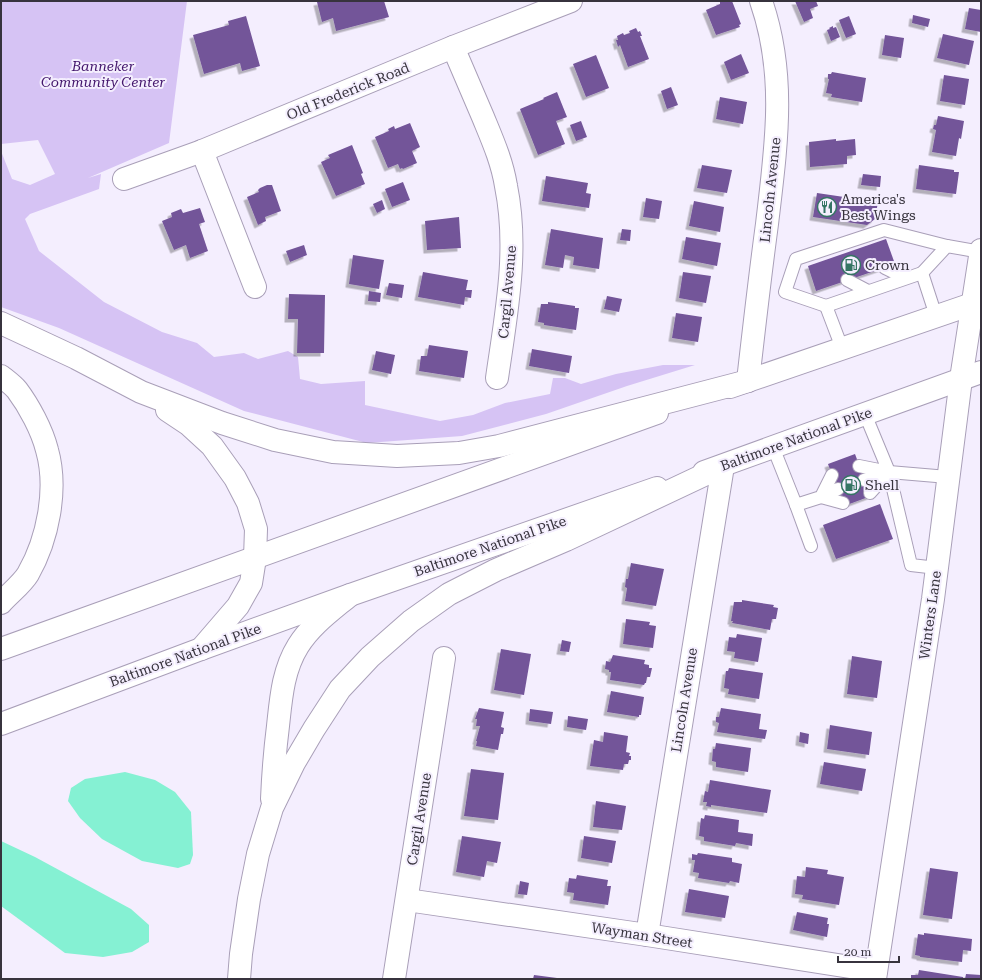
<svg xmlns="http://www.w3.org/2000/svg" width="982" height="980" font-family="'Roboto Serif',serif">
<style>
.green{fill:#d6c3f4}
.water{fill:#85f1d3}
.building{fill:#735499;filter:url(#shadow)}
.lines{fill:none;stroke-linecap:round;stroke-linejoin:round}
.service-casing{stroke:#a99fb8;stroke-width:14}
.minor-casing{stroke:#a99fb8;stroke-width:24}
.tertiary-casing{stroke:#a99fb8;stroke-width:24}
.primary-casing{stroke:#a99fb8;stroke-width:24}
.motorway-casing{stroke:#a99fb8;stroke-width:24}
.service{stroke:#fff;stroke-width:12}
.minor{stroke:#fff;stroke-width:22}
.tertiary{stroke:#fff;stroke-width:22}
.primary{stroke:#fff;stroke-width:22}
.motorway{stroke:#fff;stroke-width:22}
.labels{text-anchor:middle;stroke-width:4;stroke-linejoin:round;paint-order:stroke}
.park-label{font-size:14px;font-style:italic;fill:#43166c;stroke:#f4eefe}
.street-label{font-size:14px;fill:#37333d;stroke:#f4eefe}
.poi-label{font-size:14px;fill:#37333d;stroke:#f4eefe;text-anchor:start}
</style>
<defs>
<filter id="shadow"><feDropShadow dx="-3.5" dy="3.5" stdDeviation="0" flood-color="#0004"/></filter>
</defs>
<rect width="100%" height="100%" fill="#f4eefe"/>
<!-- green -->
<path class="green" d="M1 1H187L169 143 88 178 101 174 99 189 30 214 25 219 39 251 104 302 162 332 197 343 214 357 244 353 258 359 288 351 298 357 300 379 321 384 365 381V405L440 421 473 415 505 403 550 394 553 378H565L581 384 616 374 663 365H695L627 386 546 414 462 436 367 443 244 411 59 328 1 307V151L12 179 30 185 55 174 38 140 1 144Z"/>
<!-- water -->
<g class="water">
<path d="M125 772 155 780 175 792 191 812 193 855 190 864 178 868 142 861 102 839 80 818 68 801 71 788 85 779Z"/>
<path d="M1 841 35 857 131 909 149 925V942L132 952 103 957 65 953 1 906Z"/>
</g>
<!-- building -->
<g class="building">
<path d="M322 1H384L389 17 336 31 333 18 322 22 317 2Z"/>
<path d="M720 1H732L741 24 739 25 740 27 716 35 706 10 720 4Z"/>
<path d="M795 1H816L818 6 810 9 813 18 804 22Z"/>
<path d="M969 8 981 10V32L965 29Z"/>
<path d="M913 15 930 19 928 27 912 23Z"/>
<path d="M246 16 260 66 242 71 240 63 204 74 193 35 229 25 228 21Z"/>
<path d="M849 16 856 34 846 38 839 20Z"/>
<path d="M833 26V28L836 27 840 37 831 41 827 30 830 29 829 28Z"/>
<path d="M636 28 638 32 640 31 642 36H640L649 59 628 67 620 45 618 47 616 40H618L617 36 623 33 624 35 630 33 629 31Z"/>
<path d="M943 34 974 41 969 65 937 58Z"/>
<path d="M885 35 904 38 901 58 882 55Z"/>
<path d="M741 54 749 73 731 80 724 62Z"/>
<path d="M596 55 609 88 586 97 573 64Z"/>
<path d="M832 72 866 78 862 102 831 97 832 94 826 93 829 79H828V74H831Z"/>
<path d="M944 75 969 79 965 105 940 101Z"/>
<path d="M671 87 678 105 667 109 661 91Z"/>
<path d="M557 92 567 117 556 121 565 144 538 155 520 109 544 99 543 98Z"/>
<path d="M720 97 747 102 743 124 716 119Z"/>
<path d="M938 116 964 121 961 139 959 138 956 156 932 152 936 130 933 129 934 125H936Z"/>
<path d="M581 121 587 137 576 141 570 125Z"/>
<path d="M410 123 420 147 412 151 417 163 403 169 402 168 400 169 398 164 388 168 375 137 389 131 388 129 394 126 395 129Z"/>
<path d="M836 139V141L855 139 856 155 847 156V164L810 167 809 142Z"/>
<path d="M352 145 363 173 361 174 365 184 336 196 321 162 330 158 328 155Z"/>
<path d="M702 165 732 170 727 193 697 188Z"/>
<path d="M919 165 954 170V172H959L956 194 916 189Z"/>
<path d="M863 174 881 176 880 187 861 185Z"/>
<path d="M546 176 588 183 586 193 591 194 589 208 542 201Z"/>
<path d="M403 182 410 200 392 207 385 189Z"/>
<path d="M267 185H272L281 211 265 217 266 221 258 225 247 197 259 192 258 190 260 188Z"/>
<path d="M817 193 878 202 875 219 867 225 813 217Z"/>
<path d="M646 198 662 201 659 219 643 217Z"/>
<path d="M382 200 385 209 377 213 373 204Z"/>
<path d="M694 201 724 207 720 232 689 226Z"/>
<path d="M200 208 205 222 199 224 208 251 190 258 186 245 174 250 162 221 172 217 171 213 181 209 183 213Z"/>
<path d="M459 217 461 248 427 250 425 221Z"/>
<path d="M551 229 603 238 599 269 573 265 574 257 565 255 563 268 545 265Z"/>
<path d="M622 229 631 230 630 241 620 240Z"/>
<path d="M686 237 721 243 717 266 682 259Z"/>
<path d="M886 239 895 264 816 291 808 266Z"/>
<path d="M304 245 307 255 290 262 286 251Z"/>
<path d="M353 255 384 260 379 289 349 284Z"/>
<path d="M423 272 468 280 466 290H472L471 298 465 297 464 305 418 297Z"/>
<path d="M683 272 711 276 706 303 679 298Z"/>
<path d="M389 283 404 285 402 298 386 295Z"/>
<path d="M369 291 381 293 380 302 368 301Z"/>
<path d="M289 294 325 295 324 353H297L298 319H288Z"/>
<path d="M607 296 622 299 619 312 604 309Z"/>
<path d="M548 302 575 306V308H579L576 330 544 325V323L538 322 541 304H548Z"/>
<path d="M676 313 702 317 698 342 672 338Z"/>
<path d="M429 345 468 351 464 378 419 371 421 356H427Z"/>
<path d="M532 349 572 356 569 373 529 366Z"/>
<path d="M376 351 395 355 391 374 372 370Z"/>
<path d="M855 454 871 496 844 506 828 464Z"/>
<path d="M880 504 893 539 836 559 823 525Z"/>
<path d="M631 563 664 569 656 606 625 601 627 588 625 587 626 579H628Z"/>
<path d="M742 600 774 605 773 607 778 608 776 619H772L770 630 732 623 733 621H731L734 602H742Z"/>
<path d="M626 619 650 622 649 625 656 626 653 648 623 644Z"/>
<path d="M737 634 762 638 758 662 734 658 735 652 727 651 729 637 736 638Z"/>
<path d="M562 640 571 642 569 652 560 651Z"/>
<path d="M501 649 531 654 524 695 494 690Z"/>
<path d="M613 655 645 660 644 664 649 665V668H652L650 677H647L646 683H645L644 685 610 680 611 672H609V670L605 669 606 661 610 662Z"/>
<path d="M852 656 882 661 877 698 847 694Z"/>
<path d="M729 668 763 673 759 699 728 694 729 689 724 688 726 671H728Z"/>
<path d="M611 691 644 697 641 715H639V717L607 712Z"/>
<path d="M479 708 504 712 501 727 504 728 503 734H501L498 750 476 746 477 741H476L480 726H476L477 719H475Z"/>
<path d="M721 708 761 714 759 729 767 730 765 739 717 732 719 723 716 722V717H719Z"/>
<path d="M530 709 553 712 551 724 529 721Z"/>
<path d="M568 716 588 719 586 730 567 727Z"/>
<path d="M830 725 872 732 869 755 827 749Z"/>
<path d="M604 732 628 736 626 752 630 753 629 756H631V760H629L628 764H624L623 770 590 766 594 740 603 742Z"/>
<path d="M800 732 809 734 808 744 799 742Z"/>
<path d="M716 743 751 748 748 772 716 767V762L712 761 713 749H715Z"/>
<path d="M824 762 866 769 862 791 820 784Z"/>
<path d="M471 769 504 773 498 820 464 816Z"/>
<path d="M710 780 771 790 767 813 711 805V807L706 806 707 802H703L705 791 708 792Z"/>
<path d="M596 801 626 806 622 830 593 827Z"/>
<path d="M705 815 739 820 738 832 753 834 752 846 736 843 735 846 704 841V837L699 836 701 818 704 819Z"/>
<path d="M462 836 501 842 497 863 487 861 484 877 456 872Z"/>
<path d="M584 836 616 841 612 863 581 858Z"/>
<path d="M698 853 732 858V862L742 864 739 883 730 881 729 883 698 878 699 873 693 872 695 860H692V854L697 855Z"/>
<path d="M806 867 828 870 827 874 844 877 839 905 802 899 803 895 795 894 797 876 805 877Z"/>
<path d="M930 868 958 872 952 919 923 915Z"/>
<path d="M577 875 608 880 607 886H611L608 905 573 900 574 893 567 892 569 878 576 879Z"/>
<path d="M520 881 529 883 527 895 518 894Z"/>
<path d="M689 889 729 896 725 918 685 912Z"/>
<path d="M797 912 828 918 827 924H829L827 937 793 930Z"/>
<path d="M924 933 972 939 971 951 963 950 962 962 920 957V956L915 955 918 934 924 935Z"/>
<path d="M919 970 963 977V979H911V975H918Z"/>
<path d="M966 974 981 975V979H965Z"/>
<path d="M534 975 557 978V979H533Z"/>
</g>
<g class="lines">
<defs>
<g id="service">
<path d="M885 268 905 278"/>
<path d="M922 273 947 246 981 252"/>
<path d="M847 280 868 291"/>
<path d="M826 306 785 292 796 259 884 230 947 246"/>
<path d="M842 348 826 306 922 273 936 316"/>
<path d="M773 447 796 505 821 497 832 475"/>
<path d="M859 466 889 472 865 414"/>
<path d="M889 472 911 565 937 568"/>
<path d="M864 480 889 472 948 477"/>
<path d="M870 493 888 473"/>
<path d="M821 497 843 503"/>
<path d="M821 497 838 489"/>
<path d="M796 505 811 546"/>
</g>
<g id="minor">
<path d="M453 47C463 70 473 94 483 117 492 139 502 161 506 186 519 250 506 315 497 378"/>
<path d="M202 151 255 287"/>
<path d="M124 179 202 151 453 47 571 1"/>
<path d="M748 381C754 328 760 276 767 224 776 147 787 76 761 1"/>
<path d="M407 900 647 935 876 971"/>
<path d="M647 935 723 466"/>
<path d="M394 979 444 658"/>
<path d="M875 979 933 599 961 379"/>
</g>
<path id="tertiary" d="M961 379 981 250"/>
<g id="primary">
<path d="M730 387 981 301"/>
<path d="M704 472 981 372"/>
<path d="M1 649 657 413"/>
<path d="M1 724 201 649 350 595 657 488"/>
</g>
<g id="motorway">
<path d="M1 323 76 358 141 392 222 423 275 440 333 452 397 456 459 453 499 446 748 381"/>
<path d="M1 376C6 380 13 385 17 390 29 406 42 430 47 450 58 489 48 539 28 574 22 584 9 594 1 603"/>
<path d="M167 410 188 424 212 446 235 478 248 503 256 529 255 558 251 583 238 606 201 649"/>
<path d="M272 799C273 775 275 750 278 726 281 698 283 670 298 646 311 625 331 611 350 595"/>
<path d="M239 979 241 954 249 899 258 854 272 808 294 763 314 729 340 689 370 657 411 621 449 594 496 570 566 540 723 466"/>
</g>
</defs>
<!-- service casing -->
<use href="#service" class="service-casing"/>
<!-- minor casing -->
<use href="#minor" class="minor-casing"/>
<!-- tertiary casing -->
<use href="#tertiary" class="tertiary-casing"/>
<!-- primary casing -->
<use href="#primary" class="primary-casing"/>
<!-- motorway casing -->
<use href="#motorway" class="motorway-casing"/>
<!-- service -->
<use href="#service" class="service"/>
<!-- minor -->
<use href="#minor" class="minor"/>
<!-- tertiary -->
<use href="#tertiary" class="tertiary"/>
<!-- primary -->
<use href="#primary" class="primary"/>
<!-- motorway -->
<use href="#motorway" class="motorway"/>
</g>
<!-- icons -->
<defs>
<symbol id="restaurant-ring" viewBox="-11 -11 22 22"><circle r="9.5" fill="#f4eefe" stroke="#357564" stroke-width="1.5"/><path d="M-5-6h1v4h1v-4h1v4h1v-4h1v5L-1.5 .5V6h-2V.5L-5-1ZM5-6V6H3V1.5H1.5Q1.5-4 5-6Z" fill="#357564"/></symbol>
<symbol id="fuel-ring" viewBox="-11 -11 22 22"><circle r="9.5" fill="#f4eefe" stroke="#357564" stroke-width="1.5"/><path d="M-5.5-6h7V0h2V4h1.3V-2.5L3-4.5l.8-.8L6-3V5H2.5V1h-1V6h-7ZM-4.2-4.7v3.2H.2V-4.7Z" fill="#357564"/></symbol>
</defs>
<g fill-rule="evenodd">
<use href="#restaurant-ring" x="816" y="196" width="22" height="22"/>
<use href="#fuel-ring" x="840" y="254" width="22" height="22"/>
<use href="#fuel-ring" x="840" y="474" width="22" height="22"/>
</g>
<g class="labels">
<!-- park labels -->
<g class="park-label">
<text x="103" y="71">Banneker<tspan x="103" dy="16">Community Center</tspan></text>
</g>
<!-- street labels -->
<g class="street-label">
<text transform="translate(348 91) rotate(-22)" y="5">Old Frederick Road</text>
<text transform="translate(770 190) rotate(-84)" y="5">Lincoln Avenue</text>
<text transform="translate(507 292) rotate(-85)" y="5">Cargil Avenue</text>
<text transform="translate(796 439) rotate(-20)" y="5">Baltimore National Pike</text>
<text transform="translate(490 546) rotate(-19)" y="5">Baltimore National Pike</text>
<text transform="translate(930 615) rotate(-82)" y="5">Winters Lane</text>
<text transform="translate(185 655) rotate(-20)" y="5">Baltimore National Pike</text>
<text transform="translate(684 700) rotate(-81)" y="5">Lincoln Avenue</text>
<text transform="translate(419 819) rotate(-81)" y="5">Cargil Avenue</text>
<text transform="translate(642 935) rotate(9)" y="5">Wayman Street</text>
</g>
<!-- poi labels -->
<g class="poi-label">
<text x="841" y="204">America's<tspan x="841" dy="16">Best Wings</tspan></text>
<text x="865" y="270">Crown</text>
<text x="865" y="490">Shell</text>
</g>
</g>
<!-- border -->
<rect width="982" height="980" fill="none" stroke="#37333d" stroke-width="4"/>
<!-- scale -->
<path d="M838 956v6h61v-6" fill="none" stroke="#37333d" stroke-width="2"/>
<text x="844" y="956" font-size="12" fill="#37333d" stroke="#f4eefe" stroke-width="3" paint-order="stroke">20 m</text>
</svg>
